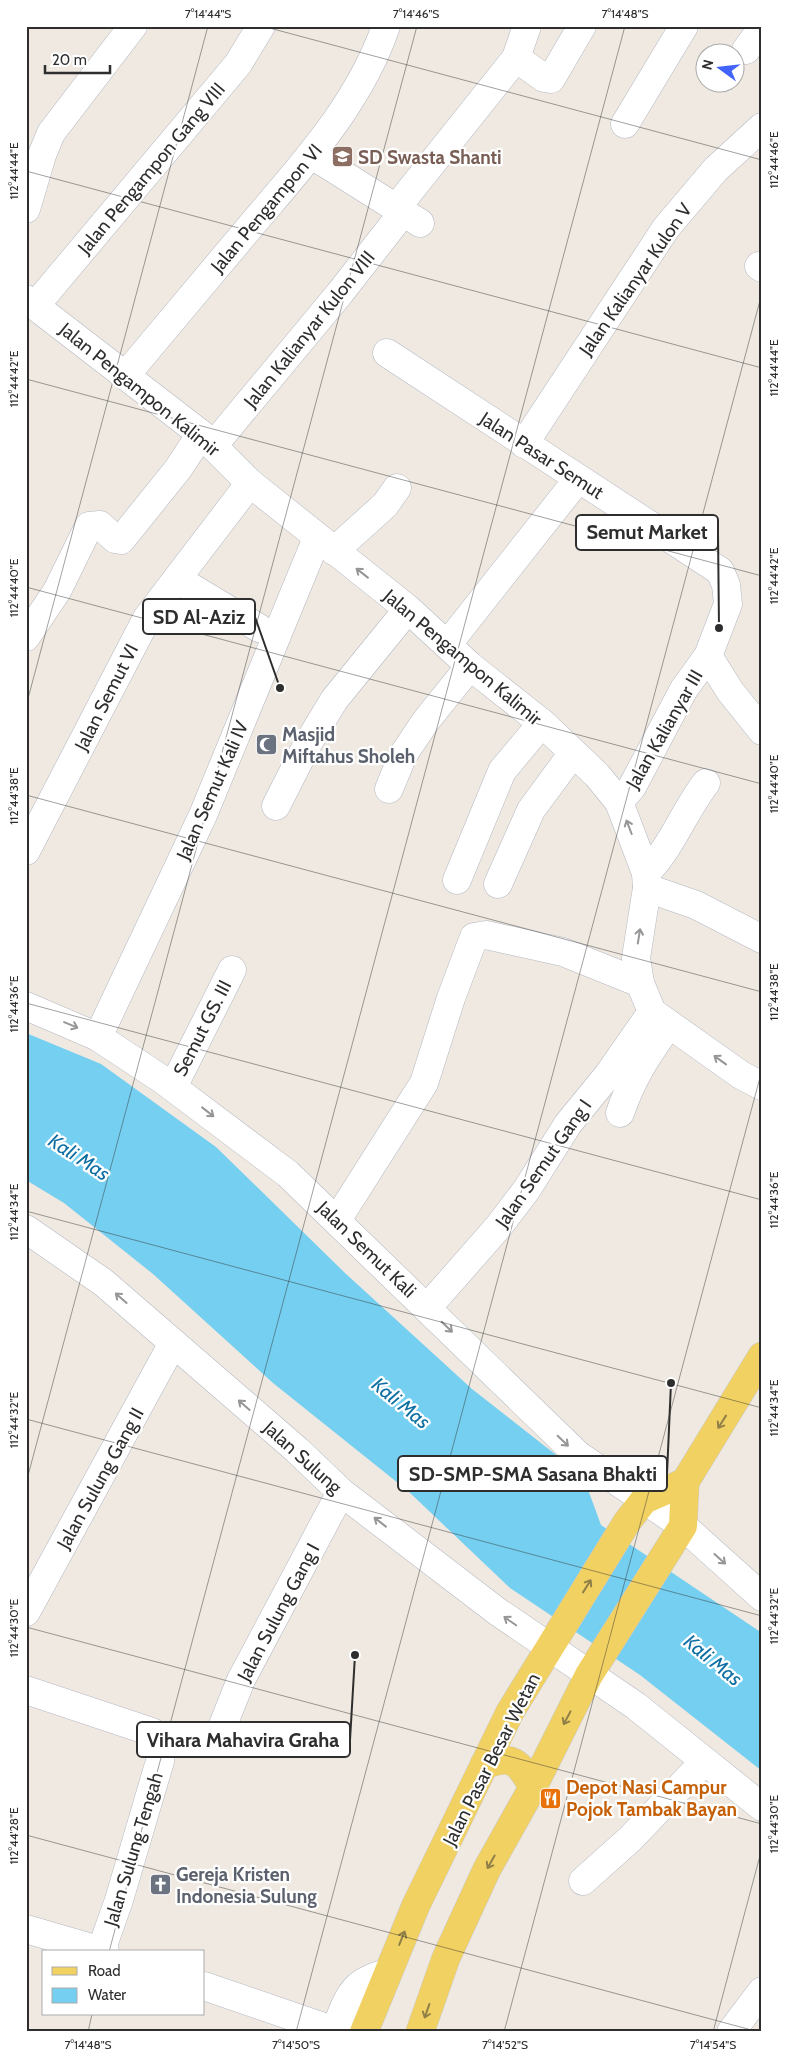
<svg xmlns="http://www.w3.org/2000/svg" width="788" height="2058" font-family="Cabin,sans-serif">
<style>
.water{fill:#75cff0}
.lines{fill:none;stroke-linecap:round;stroke-linejoin:round}
.minor-casing{stroke:#b4b7c1;stroke-width:29}
.major-casing{stroke:#c9c9c9;stroke-width:29}
.minor{stroke:#fff;stroke-width:28}
.major{stroke:#f2d163;stroke-width:28}
.oneway{stroke:#969696}
.oneway2{stroke:#908048}
.ticks{fill:none;stroke:#2e2e2e;stroke-width:1;stroke-opacity:0.45}
.labels{text-anchor:middle;stroke-width:4.5;stroke-linejoin:round;paint-order:stroke}
.education-label{font-size:19px;font-weight:bold;fill:#785e54;stroke:#fff;text-anchor:start}
.street-label{font-size:19px;fill:#2e2e2e;stroke:#fff}
.worship-label{font-size:19px;font-weight:bold;fill:#5b616d;stroke:#fff;text-anchor:start}
.food-label{font-size:19px;font-weight:bold;fill:#c56008;stroke:#fff;text-anchor:start}
.water-label{font-size:20px;font-style:italic;fill:#0d6fa3;stroke:#fff}
.leader{fill:none;stroke:#2e2e2e;stroke-width:2}
.callout-dot{fill:#2e2e2e;stroke:#fff;stroke-width:2}
.callout{fill:#fff;stroke:#2e2e2e;stroke-width:2}
.callout-label{font-size:20px;text-anchor:middle;font-weight:bold;fill:#2e2e2e}
.neatline{fill:none;stroke:#2e2e2e;stroke-width:2}
.ticks-label{font-size:12px;text-anchor:middle;fill:#2e2e2e}
</style>
<rect width="100%" height="100%" fill="#efe9e1"/>
<!-- water -->
<path class="water" d="M26 1033 101 1064 216 1147 345 1273 472 1389 583 1476 601 1525 762 1633V1771L640 1675 510 1588 408 1491 273 1383 153 1274 64 1203 26 1180Z"/>
<g class="lines">
<defs>
<g id="minor">
<path d="M746 50 762 28"/>
<path d="M516 58 527 26"/>
<path d="M625 124 684 26"/>
<path d="M312 155 420 223"/>
<path d="M397 207 516 58 544 78 551 79 582 26"/>
<path d="M26 209 42 155 51 133 133 26"/>
<path d="M759 266 762 268"/>
<path d="M26 299 201 434 250 483 408 609 470 666 542 723 597 775 619 802 646 873 647 888 636 958 640 983 652 1012 741 1075 762 1086"/>
<path d="M35 306 238 64 261 26"/>
<path d="M387 353 720 571 726 585 728 604 708 656 684 689 632 787 619 802"/>
<path d="M125 376C168 324 212 273 255 221 306 161 360 102 386 26"/>
<path d="M524 444 666 228 716 169 762 127"/>
<path d="M213 446 340 293 404 211"/>
<path d="M334 551 385 505 397 488"/>
<path d="M177 579 259 628"/>
<path d="M26 637 57 591 89 526 100 525 115 539 121 540 178 469 201 434"/>
<path d="M447 645 578 479"/>
<path d="M708 656 730 691 762 731"/>
<path d="M389 789 403 755 425 722 470 666"/>
<path d="M276 806 307 745 334 700 408 609"/>
<path d="M26 851 147 618 250 483"/>
<path d="M646 873C672 847 684 811 706 783"/>
<path d="M457 880 502 771 542 723"/>
<path d="M498 884 531 810 573 753"/>
<path d="M647 888 696 905 762 939"/>
<path d="M26 1006 98 1037 163 1080 288 1174 578 1455 683 1526 762 1597"/>
<path d="M98 1037 203 815 317 538"/>
<path d="M173 1087 232 970"/>
<path d="M620 1113C632 1078 647 1055 668 1026"/>
<path d="M337 1220 424 1083 451 998 474 937 486 935 563 952 640 983"/>
<path d="M26 1229 104 1283 297 1450 341 1492 498 1612 636 1706 762 1807"/>
<path d="M427 1308 499 1226 527 1189 568 1124 608 1075 652 1012"/>
<path d="M26 1612 173 1343"/>
<path d="M26 1690 152 1732 162 1744 160 1761 119 1900 101 1951"/>
<path d="M219 1735 241 1680 341 1492"/>
<path d="M583 1881 630 1839 704 1762"/>
<path d="M26 1929 105 1952"/>
<path d="M204 1986 335 2031"/>
<path d="M334 2032C349 1998 349 1982 388 1973"/>
<path d="M731 2032 762 1991"/>
</g>
<g id="major">
<path d="M484 1765C514 1754 518 1762 533 1787"/>
<path d="M364 2032 416 1905 510 1712 627 1522 644 1500 685 1482"/>
<path d="M420 2032 446 1958 487 1869 533 1787 589 1675 683 1526 685 1482 762 1356"/>
</g>
</defs>
<!-- minor casing -->
<use href="#minor" class="minor-casing"/>
<!-- major casing -->
<use href="#major" class="major-casing"/>
<!-- minor -->
<use href="#minor" class="minor"/>
<!-- major -->
<use href="#major" class="major"/>
</g>
<!-- one-way arrows -->
<defs><path id="oneway-shaft" d="M-6 0H5M1.5-3L5.5 0L1.5 3" fill="none" stroke-width="1.6" stroke-linecap="round" stroke-linejoin="round" transform="scale(1.25)"/></defs>
<g class="oneway">
<use href="#oneway-shaft" transform="translate(362 573) rotate(-142)"/>
<use href="#oneway-shaft" transform="translate(629 827) rotate(-111)"/>
<use href="#oneway-shaft" transform="translate(639 936) rotate(-81)"/>
<use href="#oneway-shaft" transform="translate(71 1025) rotate(23)"/>
<use href="#oneway-shaft" transform="translate(720 1060) rotate(-144)"/>
<use href="#oneway-shaft" transform="translate(208 1112) rotate(38)"/>
<use href="#oneway-shaft" transform="translate(121 1298) rotate(-139)"/>
<use href="#oneway-shaft" transform="translate(447 1327) rotate(44)"/>
<use href="#oneway-shaft" transform="translate(244 1405) rotate(-139)"/>
<use href="#oneway-shaft" transform="translate(563 1441) rotate(44)"/>
<use href="#oneway-shaft" transform="translate(380 1522) rotate(-142)"/>
<use href="#oneway-shaft" transform="translate(720 1559) rotate(42)"/>
<use href="#oneway-shaft" transform="translate(510 1621) rotate(-145)"/>
</g>
<g class="oneway2">
<use href="#oneway-shaft" transform="translate(722 1422) rotate(122)"/>
<use href="#oneway-shaft" transform="translate(587 1586) rotate(-58)"/>
<use href="#oneway-shaft" transform="translate(567 1718) rotate(118)"/>
<use href="#oneway-shaft" transform="translate(491 1862) rotate(119)"/>
<use href="#oneway-shaft" transform="translate(402 1938) rotate(-68)"/>
<use href="#oneway-shaft" transform="translate(427 2011) rotate(109)"/>
</g>
<!-- ticks -->
<path class="ticks" d="M262 26 762 160M26 171 762 368M26 379 762 576M26 587 762 784M26 706 208 26M26 795 762 992M26 1003 762 1200M26 1211 762 1408M26 1419 762 1616M26 1483 417 26M26 1627 762 1824M26 1835 759 2032M109 1952 625 26M88 2032 92 2014M296 2032 762 293M504 2032 762 1070M713 2032 762 1848"/>
<!-- icons -->
<defs>
<symbol id="school-square" viewBox="-11 -11 22 22"><rect x="-9" y="-9" width="18" height="18" rx="4" fill="#8d6e63" stroke="#fff"/><path d="M0-5L7-2L0 1L-7-2ZM-4 1L0 2.5L4 1V4Q0 6-4 4Z" fill="#fff"/></symbol>
<symbol id="mosque-square" viewBox="-11 -11 22 22"><rect x="-9" y="-9" width="18" height="18" rx="4" fill="#6b7280" stroke="#fff"/><path d="M3.5-4.9A6 6 0 1 0 3.5 4.9A5 5 0 1 1 3.5-4.9Z" fill="#fff"/></symbol>
<symbol id="restaurant-square" viewBox="-11 -11 22 22"><rect x="-9" y="-9" width="18" height="18" rx="4" fill="#e8710a" stroke="#fff"/><path d="M-5-6h1v4h1v-4h1v4h1v-4h1v5L-1.5 .5V6h-2V.5L-5-1ZM5-6V6H3V1.5H1.5Q1.5-4 5-6Z" fill="#fff"/></symbol>
<symbol id="church-square" viewBox="-11 -11 22 22"><rect x="-9" y="-9" width="18" height="18" rx="4" fill="#6b7280" stroke="#fff"/><path d="M-1.2-6h2.4v3.5h3.3v2.4h-3.3V6h-2.4V-.1h-3.3v-2.4h3.3Z" fill="#fff"/></symbol>
</defs>
<g fill-rule="evenodd">
<use href="#school-square" x="330" y="144" width="25" height="25"/>
<use href="#mosque-square" x="254" y="732" width="25" height="25"/>
<use href="#restaurant-square" x="538" y="1786" width="25" height="25"/>
<use href="#church-square" x="148" y="1872" width="25" height="25"/>
</g>
<g class="labels">
<!-- education labels -->
<g class="education-label">
<text x="358" y="164">SD Swasta Shanti</text>
</g>
<!-- street labels -->
<g class="street-label">
<text transform="translate(151 168) rotate(-50)" y="7">Jalan Pengampon Gang VIII</text>
<text transform="translate(266 208) rotate(-50)" y="7">Jalan Pengampon VI</text>
<text transform="translate(635 279) rotate(-55)" y="7">Jalan Kalianyar Kulon V</text>
<text transform="translate(309 329) rotate(-51)" y="7">Jalan Kalianyar Kulon VIII</text>
<text transform="translate(140 389) rotate(39)" y="7">Jalan Pengampon Kalimir</text>
<text transform="translate(542 455) rotate(33)" y="7">Jalan Pasar Semut</text>
<text transform="translate(463 657) rotate(40)" y="7">Jalan Pengampon Kalimir</text>
<text transform="translate(106 697) rotate(-63)" y="7">Jalan Semut VI</text>
<text transform="translate(664 729) rotate(-60)" y="7">Jalan Kalianyar III</text>
<text transform="translate(212 790) rotate(-66)" y="7">Jalan Semut Kali IV</text>
<text transform="translate(202 1028) rotate(-63)" y="7">Semut GS. III</text>
<text transform="translate(543 1163) rotate(-55)" y="7">Jalan Semut Gang I</text>
<text transform="translate(367 1249) rotate(44)" y="7">Jalan Semut Kali</text>
<text transform="translate(303 1457) rotate(42)" y="7">Jalan Sulung</text>
<text transform="translate(100 1478) rotate(-61)" y="7">Jalan Sulung Gang II</text>
<text transform="translate(278 1612) rotate(-62)" y="7">Jalan Sulung Gang I</text>
<text transform="translate(491 1759) rotate(-63)" y="7">Jalan Pasar Besar Wetan</text>
<text transform="translate(133 1849) rotate(-73)" y="7">Jalan Sulung Tengah</text>
</g>
<!-- worship labels -->
<g class="worship-label">
<text x="282" y="741">Masjid<tspan x="282" dy="22">Miftahus Sholeh</tspan></text>
<text x="176" y="1881">Gereja Kristen<tspan x="176" dy="22">Indonesia Sulung</tspan></text>
</g>
<!-- food labels -->
<g class="food-label">
<text x="566" y="1794">Depot Nasi Campur<tspan x="566" dy="22">Pojok Tambak Bayan</tspan></text>
</g>
<!-- water labels -->
<g class="water-label">
<text transform="translate(79 1157) rotate(33)" y="7">Kali Mas</text>
<text transform="translate(401 1403) rotate(39)" y="7">Kali Mas</text>
<text transform="translate(713 1660) rotate(39)" y="7">Kali Mas</text>
</g>
</g>
<!-- callouts -->
<path class="leader" d="M719 628L718 532M280 688L255 617M671 1383L667 1474M355 1655L350 1740"/>
<g class="callout-dot">
<circle cx="719" cy="628" r="5"/>
<circle cx="280" cy="688" r="5"/>
<circle cx="671" cy="1383" r="5"/>
<circle cx="355" cy="1655" r="5"/>
</g>
<g class="callout">
<rect x="576" y="515" width="142" height="35" rx="5"/>
<rect x="143" y="599" width="112" height="35" rx="5"/>
<rect x="398" y="1456" width="269" height="35" rx="5"/>
<rect x="137" y="1722" width="213" height="35" rx="5"/>
</g>
<g class="callout-label">
<text x="647" y="539">Semut Market</text>
<text x="199" y="624">SD Al-Aziz</text>
<text x="533" y="1481">SD-SMP-SMA Sasana Bhakti</text>
<text x="243" y="1747">Vihara Mahavira Graha</text>
</g>
<!-- border -->
<rect width="788" height="2058" fill="none" stroke="#ffffff" stroke-width="55"/>
<!-- legend -->
<rect x="42" y="1950" width="162" height="65" fill="#ffffff" stroke="#ababab"/>
<rect x="52" y="1967" width="25" height="8" fill="#f2d163" stroke="#ababab"/>
<text x="88" y="1976" font-size="15" fill="#2e2e2e">Road</text>
<rect x="52" y="1988" width="25" height="15" fill="#75cff0" stroke="#ababab"/>
<text x="88" y="2000" font-size="15" fill="#2e2e2e">Water</text>
<!-- north arrow -->
<g transform="translate(720 68) rotate(285)"><circle r="24" fill="#ffffff" stroke="#ababab"/>
<path d="M0-4L9 19L0 12L-9 19Z" fill="#4264fb"/>
<text y="-8" font-size="14" font-weight="bold" text-anchor="middle" fill="#2e2e2e">N</text>
</g>
<!-- scale -->
<path d="M45 65v8h65v-8" fill="none" stroke="#2e2e2e" stroke-width="2.5"/>
<text x="52" y="65" font-size="15" fill="#2e2e2e" stroke="#ffffff" stroke-width="4" paint-order="stroke">20 m</text>
<rect x="28" y="28" width="732" height="2002" class="neatline"/>
<g class="ticks-label">
<text x="208" y="18">7°14'44"S</text>
<text x="416" y="18">7°14'46"S</text>
<text x="625" y="18">7°14'48"S</text>
<text transform="translate(774 160) rotate(-90)" y="4">112°44'46"E</text>
<text transform="translate(14 171) rotate(-90)" y="4">112°44'44"E</text>
<text transform="translate(774 368) rotate(-90)" y="4">112°44'44"E</text>
<text transform="translate(14 379) rotate(-90)" y="4">112°44'42"E</text>
<text transform="translate(774 576) rotate(-90)" y="4">112°44'42"E</text>
<text transform="translate(14 588) rotate(-90)" y="4">112°44'40"E</text>
<text transform="translate(774 784) rotate(-90)" y="4">112°44'40"E</text>
<text transform="translate(14 796) rotate(-90)" y="4">112°44'38"E</text>
<text transform="translate(774 992) rotate(-90)" y="4">112°44'38"E</text>
<text transform="translate(14 1004) rotate(-90)" y="4">112°44'36"E</text>
<text transform="translate(774 1200) rotate(-90)" y="4">112°44'36"E</text>
<text transform="translate(14 1212) rotate(-90)" y="4">112°44'34"E</text>
<text transform="translate(774 1408) rotate(-90)" y="4">112°44'34"E</text>
<text transform="translate(14 1420) rotate(-90)" y="4">112°44'32"E</text>
<text transform="translate(774 1616) rotate(-90)" y="4">112°44'32"E</text>
<text transform="translate(14 1628) rotate(-90)" y="4">112°44'30"E</text>
<text transform="translate(774 1824) rotate(-90)" y="4">112°44'30"E</text>
<text transform="translate(14 1836) rotate(-90)" y="4">112°44'28"E</text>
<text x="88" y="2049">7°14'48"S</text>
<text x="296" y="2049">7°14'50"S</text>
<text x="505" y="2049">7°14'52"S</text>
<text x="713" y="2049">7°14'54"S</text>
</g>
</svg>
